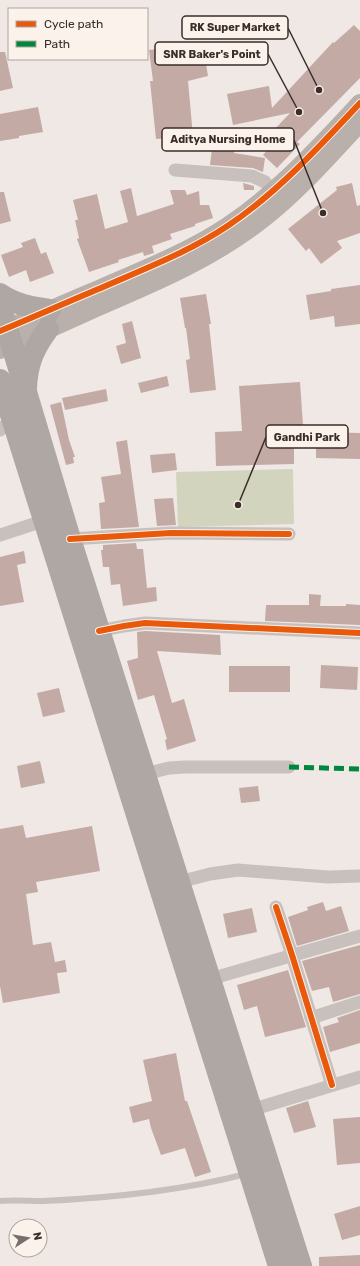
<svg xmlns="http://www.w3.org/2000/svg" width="360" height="1266" font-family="Rubik,sans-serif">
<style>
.green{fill:#d2d4be}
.building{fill:#c3aaa5}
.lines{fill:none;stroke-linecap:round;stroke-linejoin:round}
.lane{stroke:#c8c0bc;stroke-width:6}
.street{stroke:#c8c0bc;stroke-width:13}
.secondary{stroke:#b9b0ac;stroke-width:18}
.highway{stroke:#aea7a3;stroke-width:22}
.quiet{stroke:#00873e;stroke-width:5;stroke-dasharray:10 5;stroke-linecap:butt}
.cycleway-casing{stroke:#fbf2ec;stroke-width:8}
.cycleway{stroke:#e8590c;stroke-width:6}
.leader{fill:none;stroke:#3a2d2a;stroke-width:1.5}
.callout-dot{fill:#3a2d2a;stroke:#fbf2ec;stroke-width:1.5}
.callout{fill:#fbf2ec;stroke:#3a2d2a;stroke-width:1.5}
.callout-label{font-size:11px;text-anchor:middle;font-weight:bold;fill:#3a2d2a}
</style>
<rect width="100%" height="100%" fill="#efe8e4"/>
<!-- green -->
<path class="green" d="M293 469 294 524 178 527 176 472Z"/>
<!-- building -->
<g class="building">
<path d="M354 25 360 31V78L297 142 300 144 277 168 263 155 279 137 273 131 290 113 233 125 227 94 269 86 272 108 333 42 334 43Z"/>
<path d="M184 46 185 53 214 47 218 61 206 64 208 76 188 81 193 136 156 139 150 81H153L149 50Z"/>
<path d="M0 52H5L13 88 0 91Z"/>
<path d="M38 107 43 132 19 136V138L0 141V114Z"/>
<path d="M214 133 236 136 234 153 265 158 263 172 253 168 210 165Z"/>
<path d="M243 183 254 186V190H244Z"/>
<path d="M352 183 357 206 360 205V233L337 241 342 248 321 264 309 248 306 251 288 229 337 190 336 187Z"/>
<path d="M131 188 137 216 174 204 170 190H185L187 195 199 191 200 205H209L213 218 195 224V226L170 234 172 239 152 246 154 253 144 256 143 252 118 260 119 262 89 272 77 239 79 238 75 220H78L73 200 97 194 105 229 128 222 120 191Z"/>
<path d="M0 192H4L11 221 0 224Z"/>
<path d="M35 238 41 254 46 252 54 273 30 282 26 270 9 277 1 255 23 247 21 243Z"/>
<path d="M360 285V324L335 327 334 316 310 320 306 295 331 291V289Z"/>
<path d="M206 294 211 324H209L216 390 190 393 186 360 190 359 186 328H185L180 298Z"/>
<path d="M132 321 141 358 121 364 116 346 126 343 122 324Z"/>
<path d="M167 376 169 386 141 393 138 383Z"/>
<path d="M300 382 303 425 294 426V464L216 466 215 432 242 431 239 386Z"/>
<path d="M106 389 108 401 65 410 62 398Z"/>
<path d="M61 402 69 440 75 457H73L74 463 66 465 50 405Z"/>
<path d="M316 432 360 433V459L316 458Z"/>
<path d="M127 440 139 527 101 529 99 503 105 502 101 477 121 474 116 442Z"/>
<path d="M175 453 177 470 152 473 150 455Z"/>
<path d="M173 498 176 525 157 526 154 499Z"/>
<path d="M136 543 137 549H143L147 588 156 587 157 601 123 606 120 584 111 585 109 567H103L101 550H103V545Z"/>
<path d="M24 551 26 563 17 565 24 602 0 606V557Z"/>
<path d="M309 594 321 595 320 606H346V604L360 605V625L265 621 266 605H309Z"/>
<path d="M145 631 220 635 221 655 157 651 172 703 184 699 196 741 167 750 165 740 167 739 154 695 138 700 127 661 138 658 137 632Z"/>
<path d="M321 665 358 667 357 690 320 688Z"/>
<rect x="229" y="666" width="61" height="26"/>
<path d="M59 688 65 712 43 717 37 693Z"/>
<path d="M40 761 45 783 21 788 17 766Z"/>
<path d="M258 786 260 801 241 803 239 788Z"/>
<path d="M23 825 26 838 92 826 100 871 36 882 38 892 26 894 33 945 51 942 55 962 65 960 67 972 57 973 60 993 3 1003 0 986V829Z"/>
<path d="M323 902 326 911 341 906 349 931 297 946 288 917 308 910 307 907Z"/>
<path d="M252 908 257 932 228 938 223 914Z"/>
<path d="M360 945V994L333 1002 329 987 312 991 302 961Z"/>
<path d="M288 970 306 1027 265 1037 257 1006 244 1010 237 985Z"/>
<path d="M360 1010V1043L330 1052 323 1027 339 1022 337 1018Z"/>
<path d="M176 1053 185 1101H187L211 1172 195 1177 185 1148 161 1155 151 1128 149 1119 133 1123 129 1107 152 1101 143 1060Z"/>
<path d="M308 1101 316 1127 294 1133 286 1108Z"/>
<path d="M360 1117V1163L337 1165 333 1119Z"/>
<path d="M360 1206V1235L342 1240 334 1214Z"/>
<path d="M360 1255V1266H319V1257Z"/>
</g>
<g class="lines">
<!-- lane -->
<path class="lane" d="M0 1201C14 1200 29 1201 43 1201 111 1198 180 1191 246 1174"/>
<!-- street -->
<g class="street">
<path d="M175 170 252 176 265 182 277 197"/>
<path d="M0 430 12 420"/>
<path d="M0 535 43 521"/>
<path d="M70 539 171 533 289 534"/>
<path d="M99 631 124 626 145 623 360 633"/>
<path d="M145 774 169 768 185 767H289"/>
<path d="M179 882 210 874 238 870 328 877 360 876"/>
<path d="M276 907 292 955 332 1085"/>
<path d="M210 979 360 936"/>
<path d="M311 1018 360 1002"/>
<path d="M251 1110 360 1077"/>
</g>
<!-- secondary -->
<g class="secondary">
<path d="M0 331C34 317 67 302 101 288 144 269 189 252 229 225 278 192 320 146 360 103"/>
<path d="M0 350C35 336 69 320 103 305 159 281 215 257 263 219 299 191 329 156 360 123"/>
</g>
<!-- highway -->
<g class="highway">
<path d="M0 294C16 305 31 307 50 310"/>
<path d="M0 305 70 539 301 1266"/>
<path d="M0 380 279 1266"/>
<path d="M26 388C27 363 34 348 48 329"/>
</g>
<!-- quiet -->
<path class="quiet" d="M289 767 360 769"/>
<defs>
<g id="cycleway">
<path d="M0 331C34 317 67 302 101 288 144 269 189 252 229 225 278 192 320 146 360 103"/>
<path d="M70 539 171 533 289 534"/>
<path d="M99 631 124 626 145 623 360 633"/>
<path d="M276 907 292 955 332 1085"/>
</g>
</defs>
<!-- cycleway casing -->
<use href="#cycleway" class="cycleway-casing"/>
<!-- cycleway -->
<use href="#cycleway" class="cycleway"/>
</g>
<!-- callouts -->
<path class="leader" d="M319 90L288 28M299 112L268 54M323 213L294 140M238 505L266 437"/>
<g class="callout-dot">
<circle cx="319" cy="90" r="4"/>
<circle cx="299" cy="112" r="4"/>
<circle cx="323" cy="213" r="4"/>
<circle cx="238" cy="505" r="4"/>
</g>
<g class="callout">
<rect x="182" y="16" width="106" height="23" rx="4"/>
<rect x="155" y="42" width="113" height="23" rx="4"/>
<rect x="162" y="128" width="132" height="23" rx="4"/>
<rect x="266" y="425" width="82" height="23" rx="4"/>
</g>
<g class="callout-label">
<text x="235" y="31">RK Super Market</text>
<text x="212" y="58">SNR Baker's Point</text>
<text x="228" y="143">Aditya Nursing Home</text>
<text x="307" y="441">Gandhi Park</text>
</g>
<!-- legend -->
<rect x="8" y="8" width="140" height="52" fill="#fbf2ec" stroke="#aea39e"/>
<rect x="16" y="21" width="20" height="6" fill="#e8590c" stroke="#aea39e"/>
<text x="44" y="28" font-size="12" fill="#3a2d2a">Cycle path</text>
<rect x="16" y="41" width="20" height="6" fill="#00873e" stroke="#aea39e"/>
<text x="44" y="48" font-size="12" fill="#3a2d2a">Path</text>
<!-- north arrow -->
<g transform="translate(28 1238) rotate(78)"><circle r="19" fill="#fbf2ec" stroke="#aea39e"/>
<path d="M0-3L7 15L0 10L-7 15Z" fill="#796e6b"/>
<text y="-6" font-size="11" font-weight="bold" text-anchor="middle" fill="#3a2d2a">N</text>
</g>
</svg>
